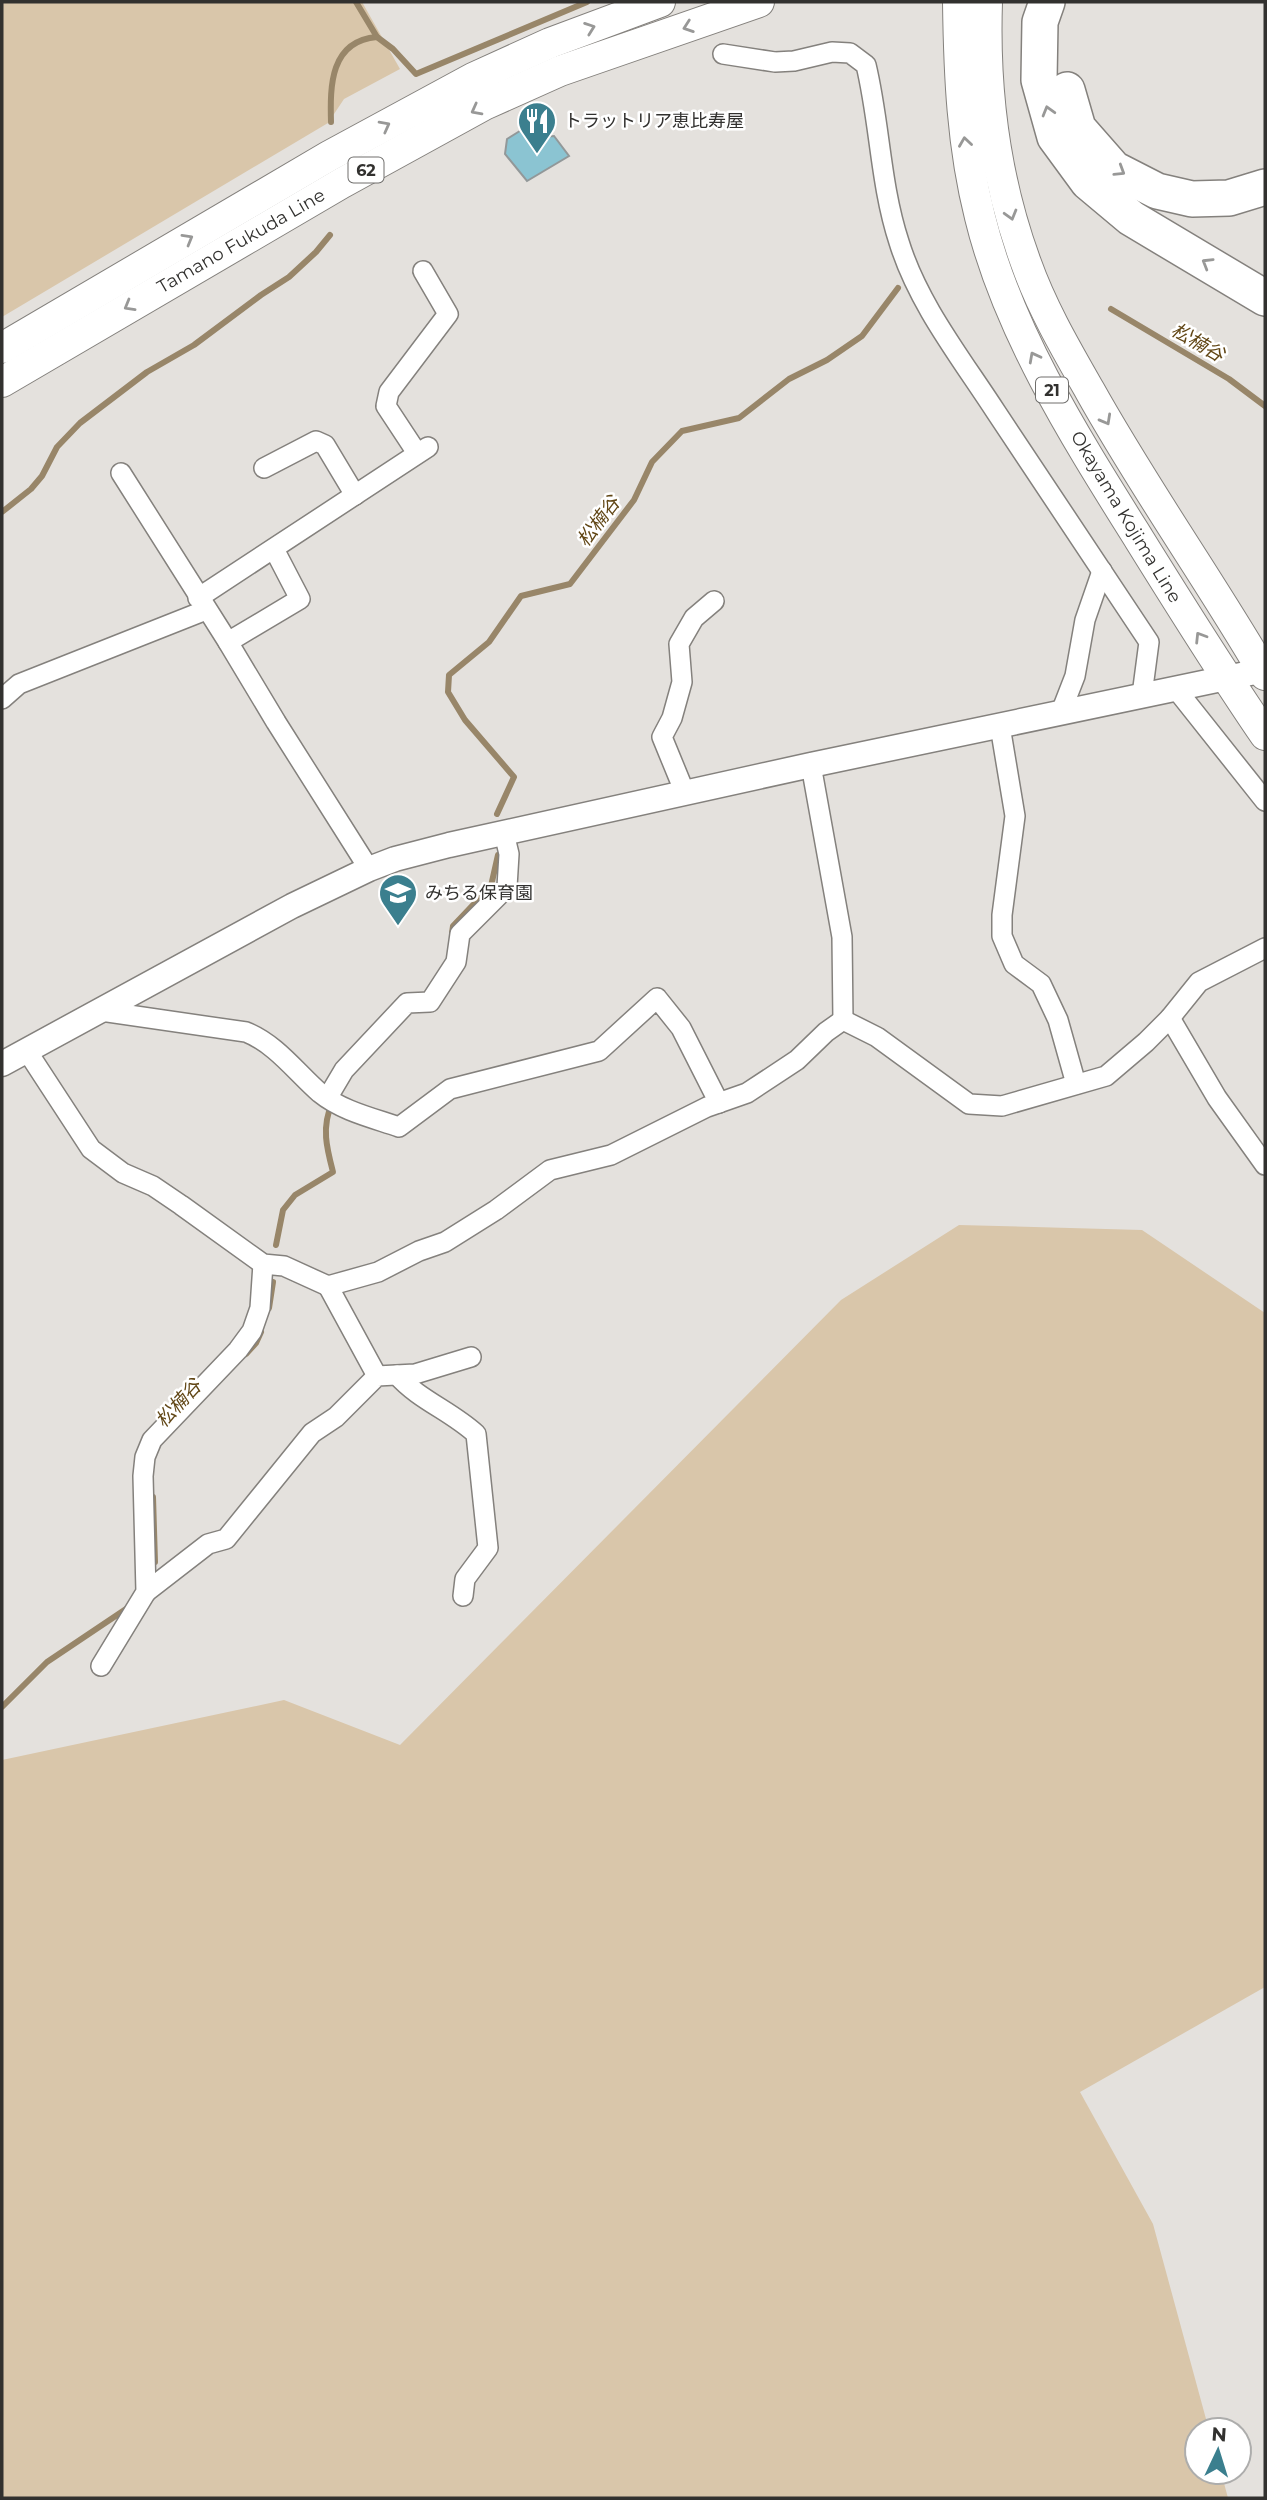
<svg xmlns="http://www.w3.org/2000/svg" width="1267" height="2500" font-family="Montserrat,'Noto Sans JP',sans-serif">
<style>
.green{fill:#d9c6aa}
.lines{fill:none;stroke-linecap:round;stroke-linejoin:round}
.stream{stroke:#988669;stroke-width:6}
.building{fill:#8bc4d2;stroke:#929899;stroke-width:2}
.minor-casing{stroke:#84817d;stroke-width:22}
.tertiary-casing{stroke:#84817d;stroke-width:27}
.primary-casing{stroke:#84817d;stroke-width:32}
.motorway-casing{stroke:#84817d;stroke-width:38}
.minor{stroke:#fff;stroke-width:19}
.tertiary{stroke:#fff;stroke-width:24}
.primary{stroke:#fff;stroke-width:30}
.motorway{stroke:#fff;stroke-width:35}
.oneway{stroke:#989897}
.labels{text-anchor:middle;stroke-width:5;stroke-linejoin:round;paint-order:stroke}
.shield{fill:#fff;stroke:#706f6d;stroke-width:2}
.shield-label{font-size:16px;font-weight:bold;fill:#32312f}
.poi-label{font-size:18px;fill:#32312f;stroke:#fff;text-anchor:start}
.street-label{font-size:18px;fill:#32312f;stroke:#fff}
.water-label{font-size:19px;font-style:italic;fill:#614615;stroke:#fff}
</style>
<rect width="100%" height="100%" fill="#e4e1dd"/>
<!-- green -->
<g class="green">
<path d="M2 2H362L400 69 344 99 328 123 2 317Z"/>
<path d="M959 1225 1142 1230 1265 1313V1987L1080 2092 1153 2224 1209 2430H1197V2472H1221L1228 2498H2V1760L284 1700 400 1745 841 1300Z"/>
</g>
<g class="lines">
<!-- stream -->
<g class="stream">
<path d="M356 2 377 37"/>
<path d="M331 122C330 86 330 41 377 37L393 49 416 74 587 2"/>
<path d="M1111 309 1229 379 1265 406"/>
<path d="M2 512 31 489 42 476 57 447 80 423 147 372 194 345 261 295 289 277 316 252 330 235"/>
<path d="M497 814 514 777 465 720 448 692 449 675 489 642 521 596 570 584 634 500 652 462 682 431 739 418 789 379 827 360 862 336 898 288"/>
<path d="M452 933 453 926 491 886 498 855"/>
<path d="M276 1245 283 1210 295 1195 333 1172C327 1149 321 1127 332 1104"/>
<path d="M269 1308 273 1282"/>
<path d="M246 1354 256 1343 261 1332"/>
<path d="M153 1497 155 1562"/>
<path d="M2 1707 47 1662 126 1609"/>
</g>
</g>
<!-- building -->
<path class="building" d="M539 127 544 137 554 136 569 156 527 181 505 154 507 139 523 129 527 134Z"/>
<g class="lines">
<defs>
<g id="minor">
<path d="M723 54 775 62 794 61 832 52 850 53 866 65C880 123 880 184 899 242 918 304 961 358 996 412 1047 488 1098 565 1149 642L1142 695"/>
<path d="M417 453 386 406 389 392 448 314 423 271"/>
<path d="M264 468 316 441 325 445 355 495"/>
<path d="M121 473 228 642 276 722 369 869"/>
<path d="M198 598 428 447"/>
<path d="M228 642 300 599 274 549"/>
<path d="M1176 689 1265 801"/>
<path d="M2 699 19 684 206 610"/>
<path d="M1061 712 1075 676 1085 620 1102 571"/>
<path d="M1000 726 1015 816 1002 915V936L1014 964 1041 984 1058 1020 1076 1084"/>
<path d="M811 765 842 937 843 1020"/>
<path d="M685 793 662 737 672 718 682 682 679 644 694 618 714 601"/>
<path d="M101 1011 246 1032C276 1044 296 1072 320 1093 342 1111 373 1118 399 1127L450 1089 599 1051 657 998 681 1028 719 1103"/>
<path d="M1170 1018 1217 1098 1265 1165"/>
<path d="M843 1020 877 1037 969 1104 1002 1106 1106 1076 1146 1042 1170 1018 1199 982 1265 948"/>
<path d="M27 1051 91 1149 123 1173 153 1186 181 1205 263 1264 284 1266 328 1286 378 1272 419 1251 445 1242 496 1210 550 1170 611 1155 707 1107 747 1093 797 1060 826 1032 843 1020"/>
<path d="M328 1097 344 1070 407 1003 430 1002 456 962 460 934 507 887 509 854 504 833"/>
<path d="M328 1286 377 1376"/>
<path d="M397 1375C419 1400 451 1411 476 1434L488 1548 465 1579 463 1596"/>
<path d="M146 1592 208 1544 226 1539 312 1433 336 1417 377 1376 415 1374 471 1357"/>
<path d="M101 1666 146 1592 143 1476 145 1457 152 1440 238 1350 252 1331 260 1308 263 1264"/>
</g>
<path id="tertiary" d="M2 1064 292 906 369 869 395 859 449 845 811 765 1265 670"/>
<g id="primary">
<path d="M958 2C959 75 962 146 980 217 1008 332 1077 440 1139 539 1180 605 1221 671 1265 735"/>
<path d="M987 2C984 90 995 179 1026 263 1042 308 1066 349 1090 391 1144 488 1209 579 1265 675"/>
<path d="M2 348 329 156 473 78 550 43 660 2"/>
<path d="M2 382 342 183 484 105 560 71 759 2"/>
</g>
<g id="motorway">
<path d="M1047 2 1040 22 1039 80 1055 137 1088 182 1131 218 1265 298"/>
<path d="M1067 90 1078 128 1114 169 1157 191 1192 199 1229 198 1265 187"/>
</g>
</defs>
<!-- minor casing -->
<use href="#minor" class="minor-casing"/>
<!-- tertiary casing -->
<use href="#tertiary" class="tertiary-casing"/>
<!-- primary casing -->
<use href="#primary" class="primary-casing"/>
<!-- motorway casing -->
<use href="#motorway" class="motorway-casing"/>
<!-- minor -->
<use href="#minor" class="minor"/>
<!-- tertiary -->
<use href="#tertiary" class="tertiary"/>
<!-- primary -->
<use href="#primary" class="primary"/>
<!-- motorway -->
<use href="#motorway" class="motorway"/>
</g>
<!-- one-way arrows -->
<defs><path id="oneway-chevron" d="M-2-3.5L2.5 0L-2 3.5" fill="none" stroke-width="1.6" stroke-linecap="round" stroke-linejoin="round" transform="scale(1.75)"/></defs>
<g class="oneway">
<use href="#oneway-chevron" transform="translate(688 27) rotate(161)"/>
<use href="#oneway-chevron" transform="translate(590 28) rotate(-20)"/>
<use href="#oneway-chevron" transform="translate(476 110) rotate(152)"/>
<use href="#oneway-chevron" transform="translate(1048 111) rotate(-106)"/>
<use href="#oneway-chevron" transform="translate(385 126) rotate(-28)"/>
<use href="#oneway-chevron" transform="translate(965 142) rotate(-98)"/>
<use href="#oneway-chevron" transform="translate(1120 171) rotate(32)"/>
<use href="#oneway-chevron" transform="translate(1011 215) rotate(74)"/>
<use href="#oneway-chevron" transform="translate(188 239) rotate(-30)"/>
<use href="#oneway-chevron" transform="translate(1207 263) rotate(-149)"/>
<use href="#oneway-chevron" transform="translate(129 306) rotate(150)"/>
<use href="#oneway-chevron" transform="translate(1034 357) rotate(-118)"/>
<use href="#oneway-chevron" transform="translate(1106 420) rotate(61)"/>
<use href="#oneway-chevron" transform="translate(1200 637) rotate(-122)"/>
</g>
<!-- icons -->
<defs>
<symbol id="restaurant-pin" viewBox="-11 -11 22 30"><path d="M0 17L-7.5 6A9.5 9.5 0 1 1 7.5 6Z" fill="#3b7f8e" stroke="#fff"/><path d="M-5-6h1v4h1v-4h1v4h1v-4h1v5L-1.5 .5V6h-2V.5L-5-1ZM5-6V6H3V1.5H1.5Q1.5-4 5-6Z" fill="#fff"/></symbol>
<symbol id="school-pin" viewBox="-11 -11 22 30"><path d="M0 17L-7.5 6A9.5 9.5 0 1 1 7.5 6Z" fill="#3b7f8e" stroke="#fff"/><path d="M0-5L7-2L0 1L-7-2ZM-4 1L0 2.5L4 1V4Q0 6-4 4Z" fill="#fff"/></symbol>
</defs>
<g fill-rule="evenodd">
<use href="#restaurant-pin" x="515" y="99" width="44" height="60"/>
<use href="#school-pin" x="376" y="871" width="44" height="60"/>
</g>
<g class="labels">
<!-- shield labels -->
<g class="shield">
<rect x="348.5" y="157.5" width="35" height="25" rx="5"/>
<rect x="1036" y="377.5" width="32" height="25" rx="5"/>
</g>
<g class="shield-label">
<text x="366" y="176">62</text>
<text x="1052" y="396">21</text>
</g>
<!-- poi labels -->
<g class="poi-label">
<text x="564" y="127">トラットリア恵比寿屋</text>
<text x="425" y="899">みちる保育園</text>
</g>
<!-- street labels -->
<g class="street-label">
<text transform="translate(241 241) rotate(-30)" y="6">Tamano Fukuda Line</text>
<text transform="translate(1126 517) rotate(59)" y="6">Okayama Kojima Line</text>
</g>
<!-- water labels -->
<g class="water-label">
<text transform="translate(1198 342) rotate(30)" y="7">松楠谷</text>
<text transform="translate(598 521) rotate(-53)" y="7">松楠谷</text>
<text transform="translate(178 1403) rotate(-47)" y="7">松楠谷</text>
</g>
</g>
<!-- border -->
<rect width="1267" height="2500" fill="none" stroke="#32312f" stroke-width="7"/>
<!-- north arrow -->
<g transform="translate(1218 2451) rotate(4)"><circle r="33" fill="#ffffff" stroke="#adadac" stroke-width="2"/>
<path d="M0-5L12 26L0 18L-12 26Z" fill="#3b7f8e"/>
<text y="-10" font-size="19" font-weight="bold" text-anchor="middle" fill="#32312f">N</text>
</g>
</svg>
